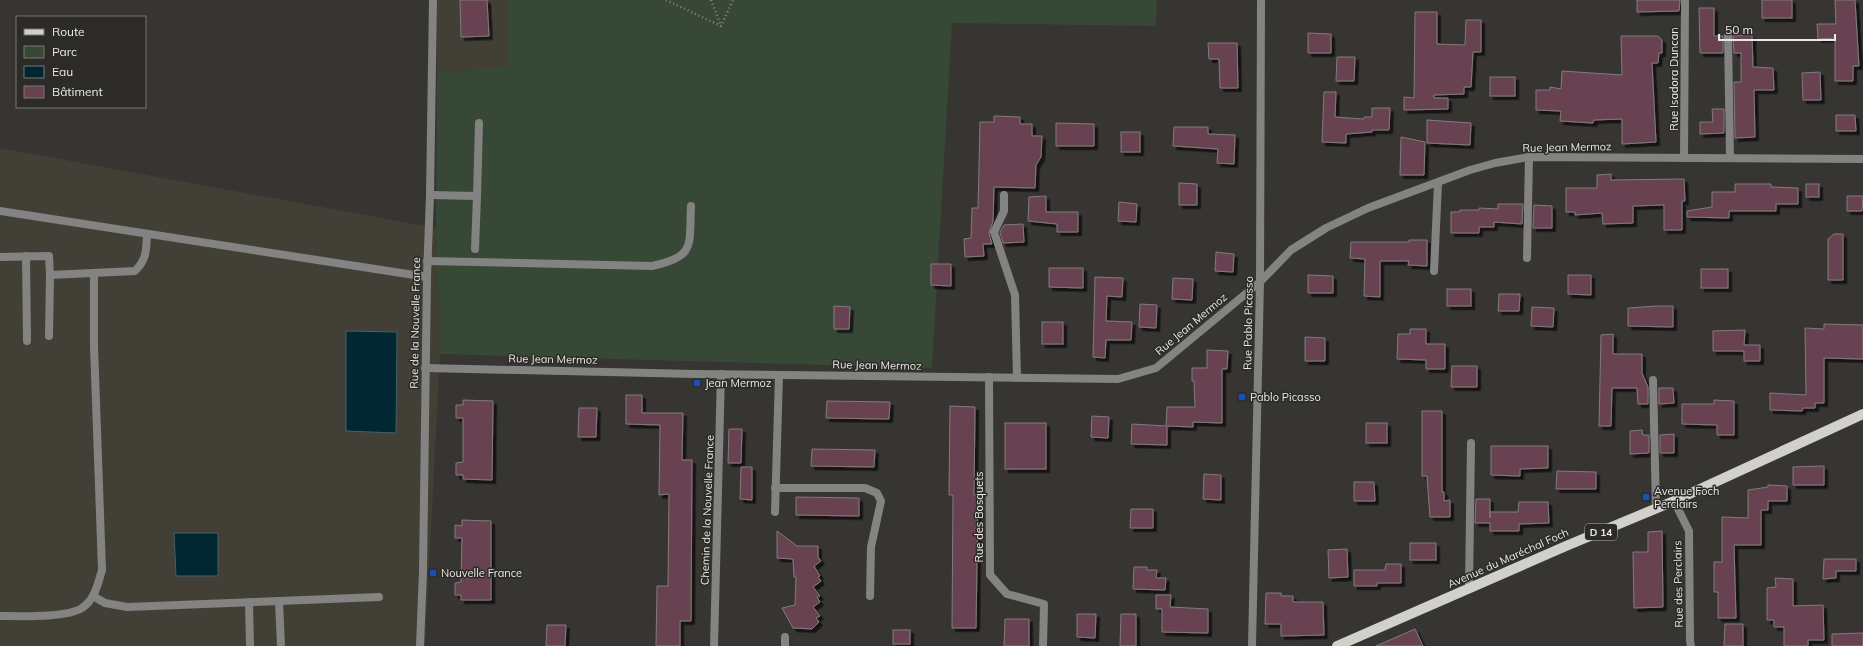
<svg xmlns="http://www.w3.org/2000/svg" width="1863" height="646" font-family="Mulish,sans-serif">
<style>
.built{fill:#413f36}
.green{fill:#374836}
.water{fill:#002732;stroke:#466168}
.building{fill:#694251;stroke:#817b7d;filter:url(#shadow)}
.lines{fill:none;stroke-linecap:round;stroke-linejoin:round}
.path{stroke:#878683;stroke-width:2.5;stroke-dasharray:1 3;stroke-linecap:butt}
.service{stroke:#838381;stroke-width:8}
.minor{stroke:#838381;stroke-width:8}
.primary{stroke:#d1d0cb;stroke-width:10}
.transit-dot{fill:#1a4fb4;stroke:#2c2b27;stroke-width:1.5}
.labels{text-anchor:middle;stroke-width:3;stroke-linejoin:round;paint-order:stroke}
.shield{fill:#2c2b27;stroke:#b1b0ad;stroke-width:1}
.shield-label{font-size:10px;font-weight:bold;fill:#eae9e6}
.street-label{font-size:11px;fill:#eae9e6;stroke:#2c2b27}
.poi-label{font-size:11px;fill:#eae9e6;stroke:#2c2b27;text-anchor:start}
</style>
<defs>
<filter id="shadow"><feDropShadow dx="3.5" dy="3.5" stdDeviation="0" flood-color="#0009"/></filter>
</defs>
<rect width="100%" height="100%" fill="#363531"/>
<!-- built -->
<g class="built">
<path d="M437 0H508L507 67 437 72Z"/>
<path d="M0 148 436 228 440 354 425 646H0Z"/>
</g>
<!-- green -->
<path class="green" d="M508 0H1157L1156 26 952 23 932 368 440 354 436 228 437 72 507 67Z"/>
<!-- water -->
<g class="water">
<path d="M346 331 397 332 396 433 346 431Z"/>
<path d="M174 533H218V576H176Z"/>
</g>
<!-- building -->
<g class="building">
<path d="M460 0H487L489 36 461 37Z"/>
<path d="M1637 0H1680L1679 11 1637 12Z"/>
<rect x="1762" y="0" width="30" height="18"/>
<path d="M1835 0H1855L1859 66H1853V81H1835V38L1818 39 1817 24H1836Z"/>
<path d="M1699 8H1714V36H1723V53H1700Z"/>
<path d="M1415 12H1437V44L1465 45 1466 20H1481V52H1473L1471 87H1464V94L1434 95V98H1448V109L1404 110V97L1414 98Z"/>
<path d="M1308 33 1331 34V53H1308Z"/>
<path d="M1752 35 1753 67 1773 68 1774 90H1754L1755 137 1735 138 1734 82H1741V53H1734L1733 36Z"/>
<path d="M1621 36H1658L1662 40V53H1659L1658 63H1652L1656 142 1622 144V119L1594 120 1593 123 1560 121 1561 111 1536 110V90H1550V87L1561 89 1562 71 1622 75Z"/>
<path d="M1208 43H1237L1238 88H1220L1219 59H1209Z"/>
<path d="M1337 57H1355L1354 81H1336Z"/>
<path d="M1820 72 1821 100H1803L1802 73Z"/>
<rect x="1490" y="77" width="25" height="19"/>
<path d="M1324 92H1336L1335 117 1364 119V117H1372V108H1390L1389 130H1372V132L1346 134V143L1322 142Z"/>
<path d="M1712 109H1724V133L1700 134V122H1713Z"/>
<path d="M1836 115H1855L1856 131H1836Z"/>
<path d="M994 116 1020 117V124H1032V136H1042L1041 157 1036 165 1035 188 994 187 993 221 989 233 992 244H983L984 256 965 257 964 239 971 238 972 208H978L980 122H994Z"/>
<path d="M1427 120 1471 123 1470 145 1427 143Z"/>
<path d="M1056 123 1094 124V146H1056Z"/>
<path d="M1174 127H1208V134L1235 135 1234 164 1217 163 1218 149 1173 146Z"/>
<rect x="1121" y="132" width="19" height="20"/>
<path d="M1401 137 1425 142 1424 175H1400Z"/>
<path d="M1611 174V180L1684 179 1685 201H1682V230H1664V205L1633 206V223L1603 224 1602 213 1575 215V212H1566V188H1597V175Z"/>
<path d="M1179 183 1197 184V205H1179Z"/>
<path d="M1735 184H1771V187L1798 188V204H1776V211H1729V218L1687 217V211L1712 207V192H1735Z"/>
<rect x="1806" y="184" width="13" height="13"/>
<path d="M1046 196V212H1078V232H1057V224L1028 221 1029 197Z"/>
<path d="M1847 196H1863L1862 211H1847Z"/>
<path d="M1119 202 1137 204 1136 222 1118 221Z"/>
<path d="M1498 204H1523L1522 224 1494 222V227H1479V233H1451V212H1460V210H1479V208L1498 209Z"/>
<path d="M1534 205 1552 206V228H1533Z"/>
<path d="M1023 224 1024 242 1003 243 1000 232 1004 225Z"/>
<path d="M1834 234H1843V280H1828V239Z"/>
<path d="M1409 240H1427V266L1408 265 1409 261H1380V297L1364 296 1365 259 1350 258 1351 242H1409Z"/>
<path d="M1216 252 1234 254 1233 272 1215 271Z"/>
<path d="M931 264H951V286L931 285Z"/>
<path d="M1049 268H1083V288L1049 287Z"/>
<rect x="1701" y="269" width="27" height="19"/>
<path d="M1308 275 1333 276V293H1308Z"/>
<path d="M1568 275H1591V295L1568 294Z"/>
<path d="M1095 277 1123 278 1122 297 1107 296 1106 321 1132 322 1131 340H1106L1105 358 1093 357Z"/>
<path d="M1173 278 1193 279 1192 300 1172 299Z"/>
<rect x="1447" y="289" width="24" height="17"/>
<path d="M1499 294H1520L1519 311H1498Z"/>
<path d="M1140 304 1157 305 1156 328 1139 327Z"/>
<path d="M834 306 850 307 849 329H834Z"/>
<path d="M1657 306H1673V327L1628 326V308Z"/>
<path d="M1532 307 1554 308 1553 327 1531 326Z"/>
<rect x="1042" y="322" width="21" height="22"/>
<path d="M1824 324 1863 325V359L1824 358V403H1815V408H1803L1802 411 1770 410V393L1806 395 1805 328 1824 329Z"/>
<path d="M1410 329H1426V344H1445V369H1426V360L1397 359 1398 334H1410Z"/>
<path d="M1745 330 1744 345H1760V361H1744V351H1713V331Z"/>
<path d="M1613 334V354H1642V373L1648 387V404H1638L1637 388H1612L1611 426H1599L1601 335Z"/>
<path d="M1305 337 1325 338V361H1305Z"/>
<path d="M1207 350 1228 351 1227 369H1222V423L1193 422V427L1167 426V445L1131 444 1132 424 1166 426 1167 407H1195L1194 381H1192V368H1207Z"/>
<path d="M1452 366H1477V387H1451Z"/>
<path d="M1659 388H1673L1674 403 1659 404Z"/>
<path d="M626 395H642V413H683L682 460H692L691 621H680V646H656L657 586H668L669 494 659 495 660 425 626 424Z"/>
<path d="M463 400 493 401 492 480 463 479V475H456V463L463 462V418H456V405H463Z"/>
<path d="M1714 400 1734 401V435H1717V425L1682 424V404H1714Z"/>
<path d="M827 401 890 402 889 419 826 418Z"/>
<path d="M950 406 975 407 974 495H978L976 628H952L953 495H949Z"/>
<path d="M579 408H597L596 437H578Z"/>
<path d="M1422 411H1442V492H1444V501L1450 500V517H1430L1427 476H1422Z"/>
<path d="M1092 416 1109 417 1108 438 1091 437Z"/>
<rect x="1005" y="423" width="41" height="46"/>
<rect x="1366" y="423" width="21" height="20"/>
<path d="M729 429H742L741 463H728Z"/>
<path d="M1642 430 1643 435H1649V453L1630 454V431Z"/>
<path d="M1674 434V453H1660V435Z"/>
<path d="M1491 446H1548V468L1520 469V476L1491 475Z"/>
<path d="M812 449 875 450 874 467 811 466Z"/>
<path d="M1824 466V485H1793V467Z"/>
<path d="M741 467H752V500L740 499Z"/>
<path d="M1557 471 1596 472V489H1556Z"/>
<path d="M1204 474 1221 475V500L1203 499Z"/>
<path d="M1354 482H1374L1375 501H1354Z"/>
<path d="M1768 485 1787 486V501H1768V510H1761V545H1734L1736 618H1718V592H1714V562H1722V517L1748 518V490L1768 487Z"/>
<path d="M796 497 859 498V516L796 515Z"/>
<path d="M1476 499H1490V518V512H1518L1519 502H1548L1549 523 1519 524V531H1490V523H1475Z"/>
<path d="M1131 509H1153V528H1130Z"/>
<path d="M462 520 491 521V600H461V595H455V583L461 582 462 538H455V525L462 526Z"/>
<path d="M777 531 797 546H818V557L821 561 814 566 820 576 818 577 821 581 813 587 820 596 817 597 820 602 813 607 820 616 816 618 819 622 812 629 793 628 782 608 795 605 796 577H794L793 559 777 558Z"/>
<path d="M1662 531 1663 607 1634 608 1633 552H1648V532Z"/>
<rect x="1410" y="543" width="26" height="17"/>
<path d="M1347 549 1348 577 1329 578 1328 550Z"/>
<path d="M1824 559H1856V571H1836V578L1823 579Z"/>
<path d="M1386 564H1401V583H1377V586H1354V570H1385Z"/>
<path d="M1134 567H1147V570H1157L1156 578H1166L1165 590 1133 589Z"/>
<path d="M1775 578 1793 579V606L1823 605 1824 640H1808V646H1784V627H1774V620H1767V588L1776 587Z"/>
<path d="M1266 593H1281V596H1293V602H1323L1324 635 1281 636V624H1265Z"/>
<path d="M1156 595H1171L1170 607 1208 609V633L1162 632V609H1156Z"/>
<path d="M1077 614H1096L1095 638 1077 637Z"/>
<path d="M1121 614H1136V646H1120Z"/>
<path d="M1005 619H1029V646H1004Z"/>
<path d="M1725 624H1743V646H1724Z"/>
<path d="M547 625H566L565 646H546Z"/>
<path d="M1415 629 1423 646H1376Z"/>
<rect x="893" y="630" width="17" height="14"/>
<path d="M1863 633V646H1832V634Z"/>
</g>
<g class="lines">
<!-- path -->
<g class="path">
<path d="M666 0 721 26 733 0"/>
<path d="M711 0 721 26"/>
</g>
<!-- service -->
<g class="service">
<path d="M1728 36 1730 158"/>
<path d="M430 195 477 196 479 123"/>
<path d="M1004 195V211L994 232 1015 295 1017 378"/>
<path d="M0 211 427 277"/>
<path d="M475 249 477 196"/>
<path d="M26 256 27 341"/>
<path d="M0 257 49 256 50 275 135 271C147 259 146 251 147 234"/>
<path d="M1527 258 1529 157"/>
<path d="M427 261 652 266C696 257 689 245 691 206"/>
<path d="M1434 271 1438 183"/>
<path d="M49 336 50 275"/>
<path d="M1653 380 1656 508"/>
<path d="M775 488H865L877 493 881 501 871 547 870 596"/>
<path d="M775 512 779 375"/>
<path d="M1469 588 1471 443"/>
<path d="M93 596 105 603 127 607 379 597"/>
<path d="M279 601 281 646"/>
<path d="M249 602 250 646"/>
<path d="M0 616C19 616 67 618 82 608 95 600 98 583 102 570L94 346V273"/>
<path d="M714 646 721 374"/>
<path d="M785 646V637"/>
</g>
<!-- minor -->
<g class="minor">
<path d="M1684 158 1685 0"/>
<path d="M425 368 695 374 1118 379 1156 368 1260 282 1291 250 1326 228 1368 208 1470 170 1495 163 1529 157 1863 159"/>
<path d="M989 377 990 575 1007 594 1044 604 1043 646"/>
<path d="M1674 501 1689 531 1690 641 1691 646"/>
<path d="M420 646 423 571 427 277 430 195 433 0"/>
<path d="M1252 646 1260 282 1261 0"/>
</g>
<!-- primary -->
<path class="primary" d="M1337 646 1566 546 1674 501 1863 414"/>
</g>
<!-- markers -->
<g class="transit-dot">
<rect x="693" y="379" width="8" height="8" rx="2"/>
<rect x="1238" y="393" width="8" height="8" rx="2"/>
<rect x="1642" y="493" width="8" height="8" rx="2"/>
<rect x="429" y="569" width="8" height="8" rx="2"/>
</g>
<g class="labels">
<!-- shield labels -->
<rect class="shield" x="1585" y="524" width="32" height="16" rx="3"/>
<g class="shield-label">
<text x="1601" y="536">D 14</text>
</g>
<!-- street labels -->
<g class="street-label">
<text transform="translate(1674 79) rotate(-90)" y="4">Rue Isadora Duncan</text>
<text transform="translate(1567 147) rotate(-1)" y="4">Rue Jean Mermoz</text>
<text transform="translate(415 323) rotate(-89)" y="4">Rue de la Nouvelle France</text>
<text transform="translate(1248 323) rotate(-89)" y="4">Rue Pablo Picasso</text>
<text transform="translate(1191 324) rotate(-40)" y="4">Rue Jean Mermoz</text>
<text transform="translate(553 359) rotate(1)" y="4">Rue Jean Mermoz</text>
<text transform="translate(877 365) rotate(1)" y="4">Rue Jean Mermoz</text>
<text transform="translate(707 510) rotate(-88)" y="4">Chemin de la Nouvelle France</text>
<text transform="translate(979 517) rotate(-90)" y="4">Rue des Bosquets</text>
<text transform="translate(1508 558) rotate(-24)" y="4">Avenue du Maréchal Foch</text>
<text transform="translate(1678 584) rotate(-91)" y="4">Rue des Perclairs</text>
</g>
<!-- poi labels -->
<g class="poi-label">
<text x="705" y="387">Jean Mermoz</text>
<text x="1250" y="401">Pablo Picasso</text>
<text x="1654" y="495">Avenue Foch<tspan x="1654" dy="13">Perclairs</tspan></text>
<text x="441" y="577">Nouvelle France</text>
</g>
</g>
<!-- legend -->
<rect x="16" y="16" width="130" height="92" fill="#2c2b27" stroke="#787773"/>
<rect x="24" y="29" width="20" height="6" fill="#d1d0cb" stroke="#787773"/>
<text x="52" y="36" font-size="12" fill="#eae9e6">Route</text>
<rect x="24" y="46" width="20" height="12" fill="#374836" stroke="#787773"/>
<text x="52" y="56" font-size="12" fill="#eae9e6">Parc</text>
<rect x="24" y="66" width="20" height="12" fill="#002732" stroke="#787773"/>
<text x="52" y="76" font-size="12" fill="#eae9e6">Eau</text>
<rect x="24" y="86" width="20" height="12" fill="#694251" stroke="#787773"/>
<text x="52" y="96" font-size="12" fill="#eae9e6">Bâtiment</text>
<!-- scale -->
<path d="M1719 34v6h116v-6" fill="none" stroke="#eae9e6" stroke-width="2"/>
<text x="1725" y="34" font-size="12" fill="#eae9e6" stroke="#2c2b27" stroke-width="3" paint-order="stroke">50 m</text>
</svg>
